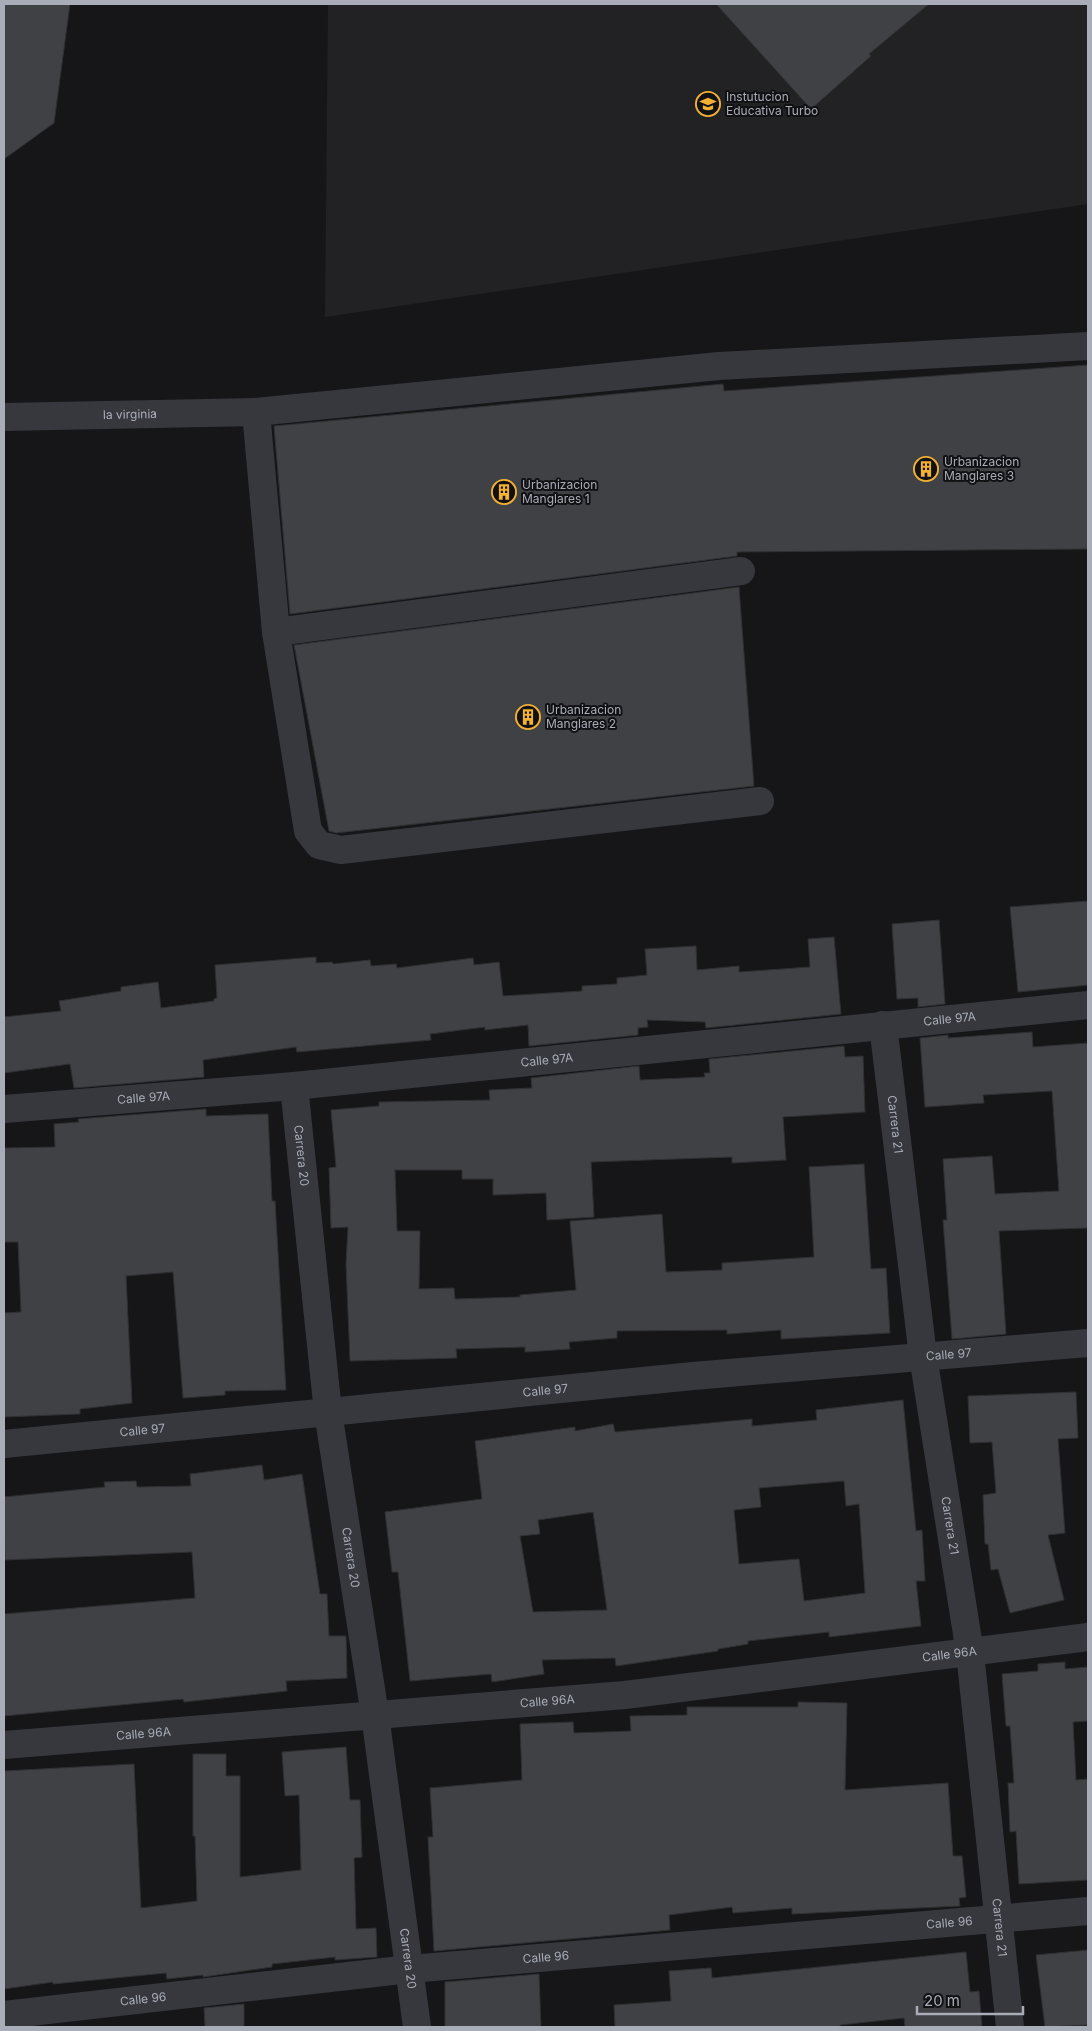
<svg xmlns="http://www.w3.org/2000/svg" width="1092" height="2031" font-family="Inter,sans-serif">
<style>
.built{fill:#222225}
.building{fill:#404145;stroke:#303034;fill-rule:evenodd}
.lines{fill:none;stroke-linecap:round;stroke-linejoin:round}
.minor{stroke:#37383d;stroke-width:28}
.labels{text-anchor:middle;stroke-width:4;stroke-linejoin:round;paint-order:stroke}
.poi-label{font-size:12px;fill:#a8adb8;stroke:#111113;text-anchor:start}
.street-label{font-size:12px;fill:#a8adb8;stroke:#111113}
</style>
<rect width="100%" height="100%" fill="#161618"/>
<!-- built -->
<path class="built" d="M328 4H1088V204L325 317Z"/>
<!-- building -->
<g class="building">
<path d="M4 4H70L54 123 4 159Z"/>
<path d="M716 4H929L869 54 871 56 811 109Z"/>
<path d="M1088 365V549L737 552V556L290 614 274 426 723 384 724 391Z"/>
<path d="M739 587 754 786 336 833 329 831 294 645Z"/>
<path d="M1088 901V985L1018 992 1010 907Z"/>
<path d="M939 920 945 1004 918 1007V998L897 999 892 924Z"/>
<path d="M834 937 841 1014 706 1028 705 1022 647 1020 648 1027 638 1028V1035L529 1046 528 1025 485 1030V1027L430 1034 431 1040 297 1052 296 1047 203 1060 204 1077 74 1088 70 1064 4 1073V1017L61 1011 59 1001 121 991V987L158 982 161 1008 214 1001V999L217 998 215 965 316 957V963L332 962 333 964 370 960 371 966 396 964 397 968 473 958 474 965 499 962 503 996 582 991V986L617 984V978L647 975 645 949 696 946 697 970 739 966V972L810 967 808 939Z"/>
<path d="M1032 1032 1033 1047 1088 1043V1228L999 1231 1006 1334 952 1339 943 1220H947L943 1159 992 1156 995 1194 1059 1191 1052 1091 983 1095 984 1103 925 1107 920 1038 948 1035V1038Z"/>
<path d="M844 1046 845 1057 863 1056 865 1112 783 1117 786 1160 732 1163V1157L591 1162 594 1217 547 1220 546 1193 493 1195V1179H462V1170H395L397 1231H420L419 1289 454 1288 455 1299 520 1297V1295L576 1290 570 1221 662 1214 666 1272 722 1270V1263L814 1257 809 1167 864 1164 871 1269 886 1268 890 1333 781 1339V1330L727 1334V1330L617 1331V1338L569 1342 570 1349 525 1352V1347L456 1349 457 1358 350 1361 346 1264 348 1227 331 1228 329 1168 336 1167 331 1110 379 1106V1102L490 1100 489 1090 532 1088 531 1078 639 1066 640 1080 705 1077 704 1073H710L709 1059Z"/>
<path d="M206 1109V1116L268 1114 272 1201H275L286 1390 225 1391V1395L183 1398 173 1272 126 1276 132 1403 80 1409V1414L4 1417V1313L21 1312 18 1242H4V1148L55 1147 54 1124 79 1122 78 1119Z"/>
<path d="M1076 1392 1078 1438 1058 1439 1065 1533 1048 1535 1064 1600 1010 1613 998 1569 991 1570 988 1544H985L983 1495 996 1493 992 1442 970 1443 968 1396Z"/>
<path d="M903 1400 916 1531 922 1530 925 1581H916L921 1626 829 1637V1632L748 1641V1644L718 1649V1651L616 1666 615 1658 542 1660 544 1674 492 1682 491 1674 410 1681 398 1572H392L385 1512 482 1499 475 1441 575 1427V1431L613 1424 615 1432 752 1419V1426L817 1420 816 1410ZM844 1481 846 1506 859 1504 865 1593 804 1601 799 1559 739 1564 734 1510 761 1507 759 1488ZM593 1512 607 1610 533 1612 520 1536 540 1534 538 1520Z"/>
<path d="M262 1465 264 1480 302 1474 320 1594H327L329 1636H346L347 1678 286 1681 287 1691 184 1702 183 1699 4 1716V1614L195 1598 192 1552 5 1560 4 1497 105 1487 104 1482 136 1481 137 1487 191 1486 190 1474Z"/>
<path d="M1065 1662V1669L1088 1667V1721L1073 1722 1076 1780 1088 1779V1880L1019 1884 1016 1831 1010 1832 1008 1783H1014L1010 1726H1006L1002 1674 1038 1671V1664Z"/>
<path d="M798 1702 847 1703 845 1790 948 1783 953 1856H962L966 1897 959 1898 960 1906 792 1914V1908L733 1913 732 1907 669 1915 670 1930 434 1951 428 1837H433L430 1788 522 1780 520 1724 573 1722 574 1733 631 1731 630 1716 687 1715V1707H798Z"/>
<path d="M346 1747 350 1800H360L362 1857 354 1858 356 1929 376 1928 377 1957 335 1960V1957L272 1964V1967L203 1977V1975L167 1979 166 1973 53 1984V1982L4 1989V1771L134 1764 141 1908 197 1901 195 1836H193V1754H226V1776H240V1877L301 1870 299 1795 285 1796 282 1752Z"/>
<path d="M1088 1950V2025L1045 2027 1036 1955Z"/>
<path d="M966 1952 970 1992 979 1991 982 2027H905L904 2018 840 2025V2027H615L614 2005 671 2001 669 1971 711 1968 712 1978Z"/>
<path d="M539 1974 541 2027H445V1982Z"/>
<path d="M244 2004V2027H205L204 2008Z"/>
</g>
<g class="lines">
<!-- minor -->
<g class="minor">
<path id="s1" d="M4 417 256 412"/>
<path d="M276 632 741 571"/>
<path d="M760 801 341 850 319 845 308 831 276 632 256 412 719 366 1088 346"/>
<path id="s2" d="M883 1025 923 1356 970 1653 1010 2027"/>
<path id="s3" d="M294 1086 328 1412 375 1715 417 2027"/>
<path id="s4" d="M4 1109 294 1086 1088 1005"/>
<path id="s5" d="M4 1444 693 1376 1088 1343"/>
<path id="s6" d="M4 1745 625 1695 1088 1637"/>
<path id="s7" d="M4 2015 410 1969 1088 1911"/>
</g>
</g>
<!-- icons -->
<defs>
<symbol id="school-ring" viewBox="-11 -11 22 22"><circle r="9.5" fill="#111113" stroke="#f2b134" stroke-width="1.5"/><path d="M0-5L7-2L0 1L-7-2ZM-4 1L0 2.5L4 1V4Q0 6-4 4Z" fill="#f2b134"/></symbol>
<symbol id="building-ring" viewBox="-11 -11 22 22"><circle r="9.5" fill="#111113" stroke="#f2b134" stroke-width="1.5"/><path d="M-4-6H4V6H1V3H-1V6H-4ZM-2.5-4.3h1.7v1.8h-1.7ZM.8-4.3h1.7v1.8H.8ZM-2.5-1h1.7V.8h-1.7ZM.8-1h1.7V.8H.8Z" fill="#f2b134"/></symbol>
</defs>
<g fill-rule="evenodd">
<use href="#school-ring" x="694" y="90" width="28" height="28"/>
<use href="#building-ring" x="912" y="455" width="28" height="28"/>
<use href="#building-ring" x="490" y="478" width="28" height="28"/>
<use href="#building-ring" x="514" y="703" width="28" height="28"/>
</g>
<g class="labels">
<!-- poi labels -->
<g class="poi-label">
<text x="726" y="101">Instutucion<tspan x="726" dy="14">Educativa Turbo</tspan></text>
<text x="944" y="466">Urbanizacion<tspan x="944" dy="14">Manglares 3</tspan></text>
<text x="522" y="489">Urbanizacion<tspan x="522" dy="14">Manglares 1</tspan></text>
<text x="546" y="714">Urbanizacion<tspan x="546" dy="14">Manglares 2</tspan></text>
</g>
<!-- street labels -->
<g class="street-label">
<text dy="4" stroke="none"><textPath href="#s1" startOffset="126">la virginia</textPath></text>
<text dy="4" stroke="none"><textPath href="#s4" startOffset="950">Calle 97A</textPath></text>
<text dy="4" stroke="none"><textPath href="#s4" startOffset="545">Calle 97A</textPath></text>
<text dy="4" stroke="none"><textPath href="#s4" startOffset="140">Calle 97A</textPath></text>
<text dy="4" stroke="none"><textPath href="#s2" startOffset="100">Carrera 21</textPath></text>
<text dy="4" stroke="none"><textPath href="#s3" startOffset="70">Carrera 20</textPath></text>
<text dy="4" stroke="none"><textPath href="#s5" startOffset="949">Calle 97</textPath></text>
<text dy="4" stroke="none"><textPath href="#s5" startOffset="544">Calle 97</textPath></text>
<text dy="4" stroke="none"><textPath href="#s5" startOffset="139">Calle 97</textPath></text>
<text dy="4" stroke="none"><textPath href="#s2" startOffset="505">Carrera 21</textPath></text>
<text dy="4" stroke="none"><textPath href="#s3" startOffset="475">Carrera 20</textPath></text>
<text dy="4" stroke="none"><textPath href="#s6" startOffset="950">Calle 96A</textPath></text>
<text dy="4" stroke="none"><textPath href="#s6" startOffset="545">Calle 96A</textPath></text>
<text dy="4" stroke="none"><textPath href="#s6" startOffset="140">Calle 96A</textPath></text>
<text dy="4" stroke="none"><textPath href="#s7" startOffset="950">Calle 96</textPath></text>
<text dy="4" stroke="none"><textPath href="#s2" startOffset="910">Carrera 21</textPath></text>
<text dy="4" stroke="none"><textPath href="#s3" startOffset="880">Carrera 20</textPath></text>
<text dy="4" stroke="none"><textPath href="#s7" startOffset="545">Calle 96</textPath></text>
<text dy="4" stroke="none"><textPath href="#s7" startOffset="140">Calle 96</textPath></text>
</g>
</g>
<!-- border -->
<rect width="1092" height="2031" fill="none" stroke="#a8adb8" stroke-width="10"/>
<!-- scale -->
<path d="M917 2006v8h106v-8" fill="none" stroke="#a8adb8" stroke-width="2.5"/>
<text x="924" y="2006" font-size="15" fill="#a8adb8" stroke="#111113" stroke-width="4" paint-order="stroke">20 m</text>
</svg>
